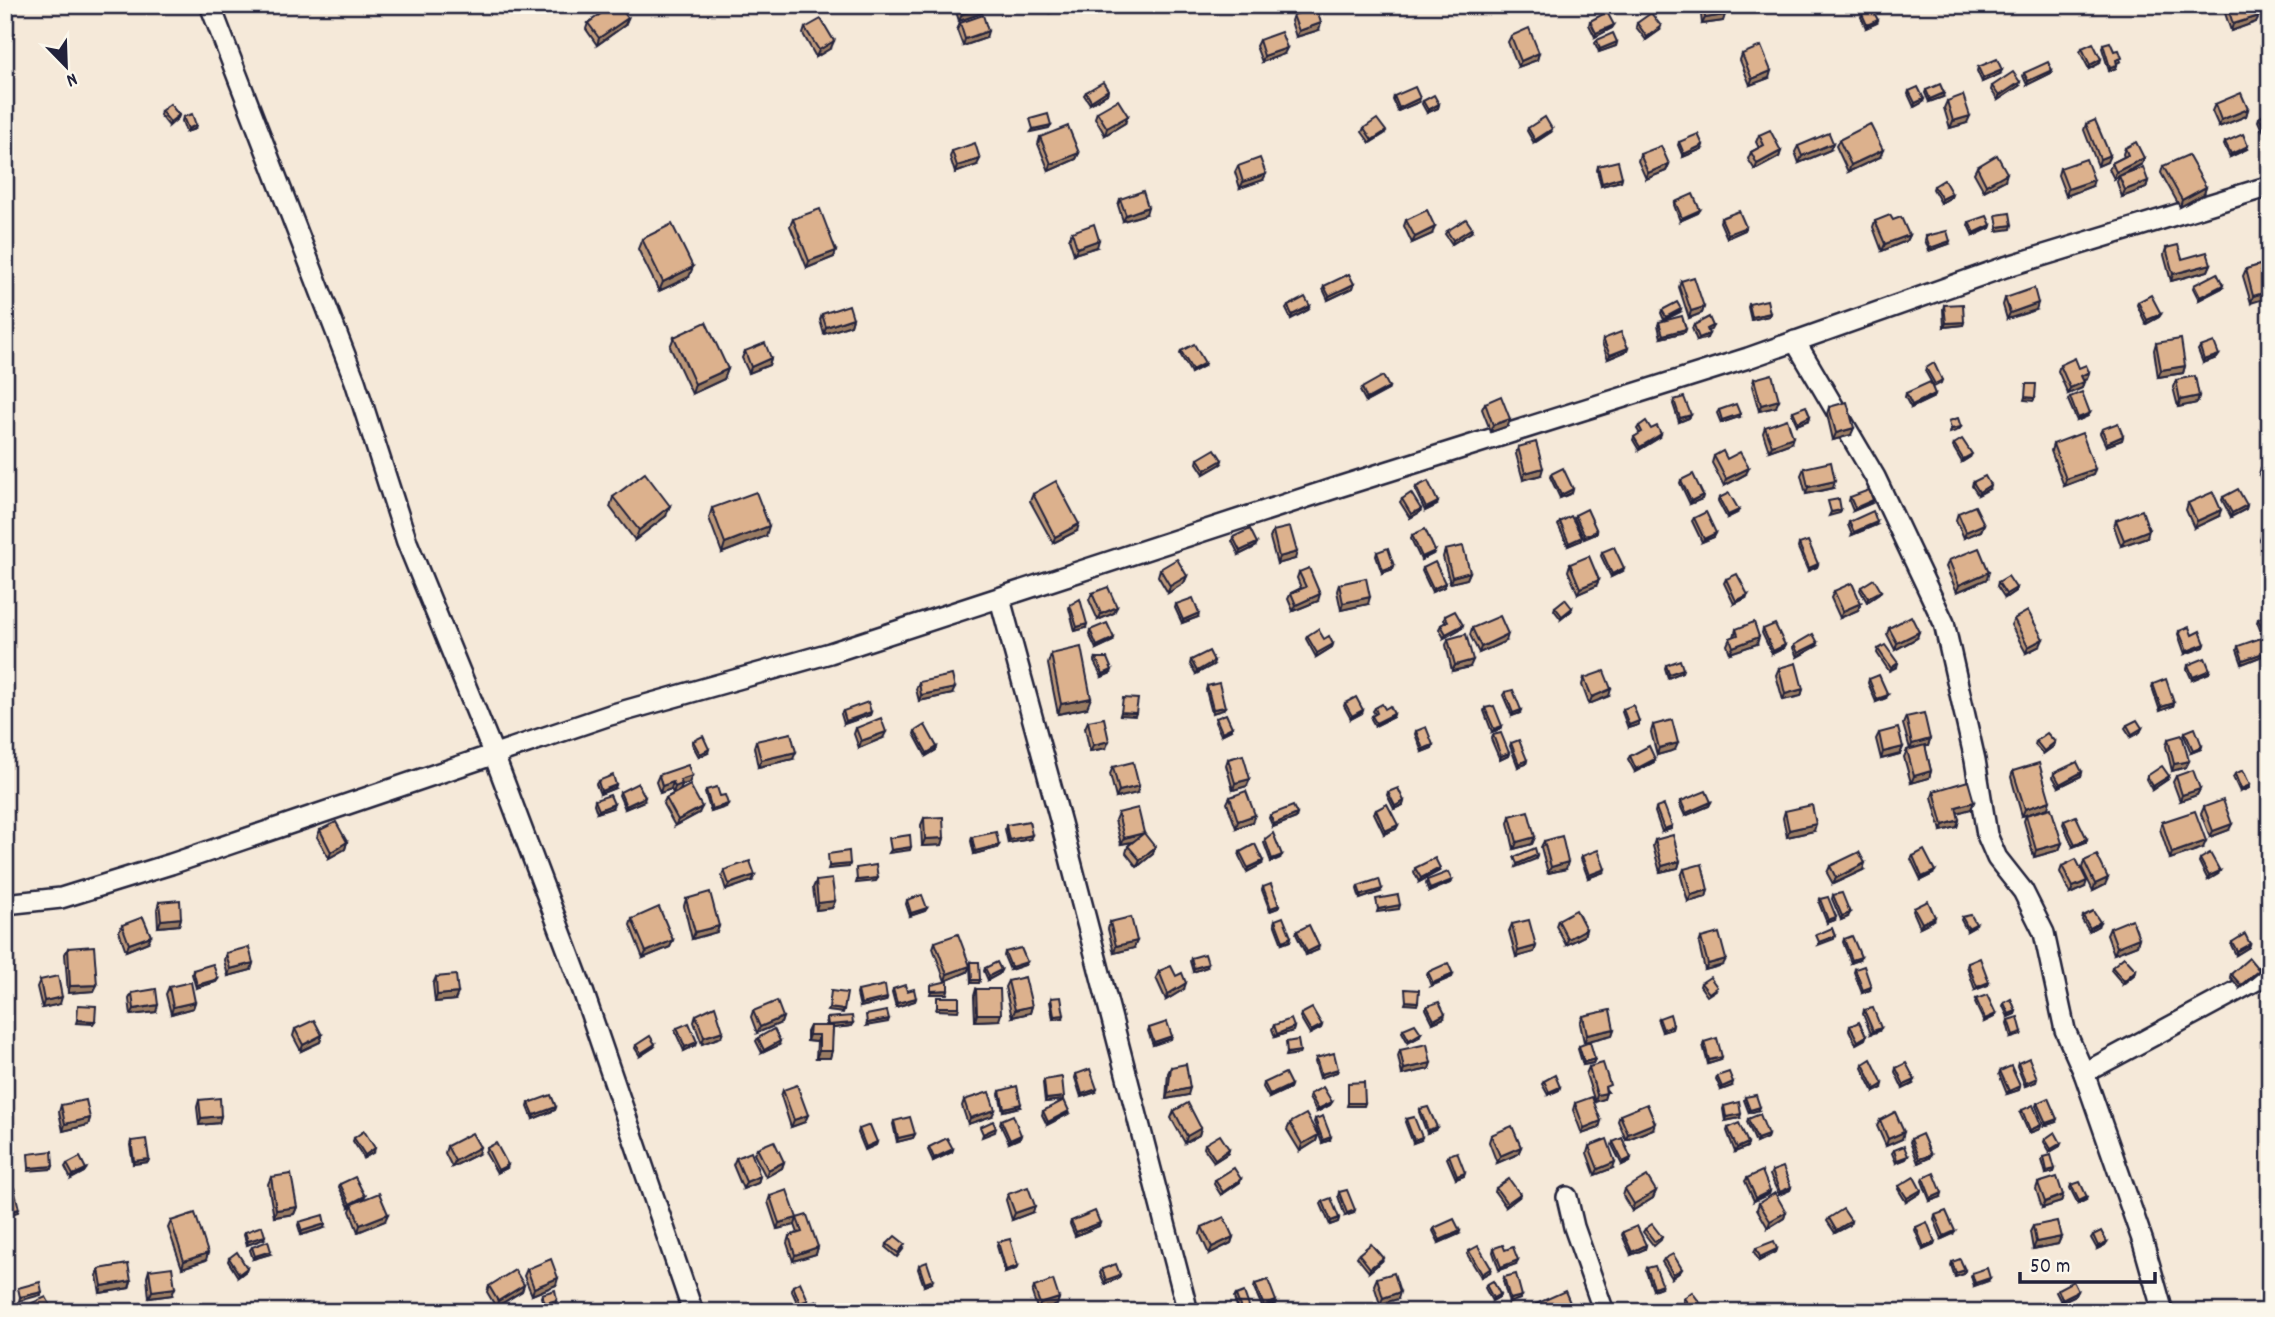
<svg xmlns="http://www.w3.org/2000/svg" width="2275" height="1317" font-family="Dekko,sans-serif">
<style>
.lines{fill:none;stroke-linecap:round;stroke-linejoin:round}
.minor-casing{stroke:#22223b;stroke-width:24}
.minor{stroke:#fbf7ec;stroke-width:19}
.wall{fill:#bd9879;stroke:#22223b;stroke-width:2}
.shaded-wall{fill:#9a7c63;stroke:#22223b;stroke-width:2}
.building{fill:#dcb18d;stroke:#22223b;stroke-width:2}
</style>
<rect width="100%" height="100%" fill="#f5e9d9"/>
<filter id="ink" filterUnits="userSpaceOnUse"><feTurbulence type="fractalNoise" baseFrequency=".0143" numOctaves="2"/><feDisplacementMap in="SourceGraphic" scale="14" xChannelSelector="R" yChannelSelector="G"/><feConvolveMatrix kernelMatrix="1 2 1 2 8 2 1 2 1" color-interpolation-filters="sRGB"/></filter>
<g filter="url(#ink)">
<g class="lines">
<defs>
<g id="minor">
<path d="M210 5 355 381 407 542 494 755 583 991 693 1312"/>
<path d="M1795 341 1875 477 1944 623 1975 760 1987 835 1997 858 2023 891 2044 933 2065 1030 2084 1073 2143 1242 2163 1312"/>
<path d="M1000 599 1061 823 1188 1312"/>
<path d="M5 904 61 898 171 864 610 715 830 653 1332 489 1748 358 2005 267 2270 186"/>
<path d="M2084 1073 2270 973"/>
<path d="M1567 1197 1574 1227 1604 1312"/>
</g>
</defs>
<!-- minor casing -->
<use href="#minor" class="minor-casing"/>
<!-- minor -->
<use href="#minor" class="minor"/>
</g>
<!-- wall -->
<g class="wall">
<path d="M954 5H984V7L982 13 959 21Z"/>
<path d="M1047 5H1072L1050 13Z"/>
<path d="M1700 5H1724L1723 21 1702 24Z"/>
<path d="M2224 5H2256V22L2231 31 2223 7Z"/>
<path d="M1862 14 1877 23 1866 28 1861 17Z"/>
<path d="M1293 15 1319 30 1296 37 1291 21Z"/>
<path d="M628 18 625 25 597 45 586 29 588 23Z"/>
<path d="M1590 21 1614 25 1612 28 1595 37 1589 25Z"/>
<path d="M960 23 986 38 963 46 957 30Z"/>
<path d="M1637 23 1660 30 1646 40 1636 27Z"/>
<path d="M805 28 831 48 816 57 803 34Z"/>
<path d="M1511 36 1539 53 1537 60 1518 67 1508 42Z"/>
<path d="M1259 40 1284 54 1262 62 1256 46Z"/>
<path d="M1597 40 1617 42 1616 46 1599 52 1595 43Z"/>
<path d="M2103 44 2114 51 2121 61 2117 63 2116 68 2109 71 2102 48Z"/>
<path d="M2082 48 2100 63 2089 69 2080 52Z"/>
<path d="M1742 54 1769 78 1750 85 1740 60Z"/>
<path d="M1978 67 2000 74 1982 82 1977 71Z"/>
<path d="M2052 70 2051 73 2027 85 2023 76 2024 73Z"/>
<path d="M1992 86H2019L1998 100 1991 90Z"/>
<path d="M1108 90 1107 94 1090 104 1084 95 1086 92Z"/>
<path d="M1926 90 1943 97 1929 102 1925 93Z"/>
<path d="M1909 91 1923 102 1914 107 1908 94Z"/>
<path d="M1394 96 1419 102 1398 111 1393 100Z"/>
<path d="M1423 101 1439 104 1438 108 1427 113 1422 104Z"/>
<path d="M1947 101 1967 123 1950 128 1944 108Z"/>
<path d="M2215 104 2248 109 2246 116 2219 127 2212 111Z"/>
<path d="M161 111 179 115 178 118 169 126 160 115Z"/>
<path d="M2270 111 2262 130 2258 121 2259 118Z"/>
<path d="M1097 112 1125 123 1105 135 1095 118Z"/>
<path d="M183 117 195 129 186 132 182 121Z"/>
<path d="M2086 124 2107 162 2098 166 2084 130Z"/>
<path d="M1364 128 1384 134 1370 143 1362 132Z"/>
<path d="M1528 128 1551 132 1534 143 1527 131Z"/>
<path d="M1759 135 1781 151 1779 157 1755 170 1748 159 1751 152 1759 148 1756 142Z"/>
<path d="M1040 137 1079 153 1076 159 1049 171 1038 144Z"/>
<path d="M1839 140 1880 157 1848 172 1836 146Z"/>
<path d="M1679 142 1702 149 1683 157 1678 145Z"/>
<path d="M2225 142 2247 149 2230 157 2224 145Z"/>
<path d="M1798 146 1830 150 1799 163 1795 152Z"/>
<path d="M2125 148 2144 158 2142 164 2114 179 2109 169 2112 163 2124 157 2123 154Z"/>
<path d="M952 151 977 165 955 173 950 157Z"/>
<path d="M1640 154 1669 164 1666 171 1646 179 1638 161Z"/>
<path d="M1238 166 1263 180 1240 188 1235 172Z"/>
<path d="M1598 166 1622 177 1621 181 1601 186 1597 170Z"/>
<path d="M2163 166 2206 187 2204 194 2180 207 2161 173Z"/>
<path d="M1977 167 2005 180 1984 191 1974 173Z"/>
<path d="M2060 168 2092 186 2066 196 2058 175Z"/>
<path d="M2119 176 2148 181 2146 188 2122 197 2117 182Z"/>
<path d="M1934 186 1952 194 1951 197 1941 203 1933 189Z"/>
<path d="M1120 199 1146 214 1123 221 1118 205Z"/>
<path d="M1675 202 1700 210 1698 213 1680 221 1674 205Z"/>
<path d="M1721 218 1746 227 1745 230 1727 238 1720 222Z"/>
<path d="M793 219 836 251 834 257 807 268 790 226Z"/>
<path d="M1406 220 1432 234 1412 243 1404 226Z"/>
<path d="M1893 220 1909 235 1906 241 1882 251 1873 227 1875 221Z"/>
<path d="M1969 222 1991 225 1990 228 1973 236 1968 225Z"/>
<path d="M1447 231 1471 232 1452 244 1445 234Z"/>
<path d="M1072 232 1097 247 1074 254 1069 239Z"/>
<path d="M1926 236 1949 244 1929 251 1925 240Z"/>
<path d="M642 239 689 277 659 291 638 249Z"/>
<path d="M2166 248 2182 259 2211 264 2208 271 2171 281 2164 255Z"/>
<path d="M2270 262 2251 303 2243 276 2246 269Z"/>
<path d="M1681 281 1704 307 1702 313 1689 318 1679 287Z"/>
<path d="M1354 284 1353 288 1328 300 1323 289 1324 286Z"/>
<path d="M2194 285 2222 288 2199 300 2193 288Z"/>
<path d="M2005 298 2036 310 2007 319 2003 305Z"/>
<path d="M2138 302 2161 314 2159 317 2146 324 2137 305Z"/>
<path d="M1749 304 1770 313 1769 316 1751 320 1748 307Z"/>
<path d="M1944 305 1964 322 1963 325 1944 327 1943 309Z"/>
<path d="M1288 306 1308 310 1291 319 1286 309Z"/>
<path d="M1662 310 1680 312 1664 320 1661 313Z"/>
<path d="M822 314 853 318 851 325 824 334 820 320Z"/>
<path d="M1659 322 1686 329 1685 332 1661 338 1658 325Z"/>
<path d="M1694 325 1713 326 1711 330 1707 331V338L1697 341 1692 328Z"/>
<path d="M674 337 728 369 724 379 692 394 670 347Z"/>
<path d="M1603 339 1628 348 1627 351 1608 359 1602 343Z"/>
<path d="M2156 343 2185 366 2183 373 2158 377 2154 350Z"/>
<path d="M2200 347 2219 355 2217 358 2203 363 2198 350Z"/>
<path d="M745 351 771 358 769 365 749 373 742 358Z"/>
<path d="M1181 351 1204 366 1191 373 1180 354Z"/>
<path d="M2060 365 2079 368 2089 372 2087 379 2083 380 2082 388 2068 394 2058 371Z"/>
<path d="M1926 368 1942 380 1941 383 1934 387 1925 371Z"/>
<path d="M1754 379 1776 407 1759 411 1752 386Z"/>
<path d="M2176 380 2199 396 2197 403 2178 407 2173 387Z"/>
<path d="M1389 387 1388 390 1366 402 1360 391 1362 388Z"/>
<path d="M1906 393 1935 394 1934 397 1911 408 1905 397Z"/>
<path d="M2070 397 2090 413 2088 416 2077 421 2068 400Z"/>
<path d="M1674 400 1691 415 1689 418 1679 422 1673 404Z"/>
<path d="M1485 403 1508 426 1491 432 1482 409Z"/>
<path d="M1829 407 1851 435 1833 440 1827 414Z"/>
<path d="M1719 410 1739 417 1721 423 1717 413Z"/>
<path d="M1793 411 1810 416 1809 420 1797 425 1792 414Z"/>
<path d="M1639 426 1651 429 1660 437 1639 450 1633 440 1634 437 1640 434 1637 429Z"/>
<path d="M1765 427 1791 443 1769 451 1763 433Z"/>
<path d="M2102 429 2123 436 2122 440 2106 446 2100 433Z"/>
<path d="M1954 444 1970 457 1962 462 1953 447Z"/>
<path d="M2053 444 2095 469 2093 475 2064 486 2051 451Z"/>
<path d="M1518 447 1541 475 1523 480 1516 454Z"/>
<path d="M1714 456 1727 459 1746 474 1724 486 1712 463Z"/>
<path d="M1198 459 1221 464 1204 474 1197 463Z"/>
<path d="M2270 464V484L2264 486 2259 474 2261 468Z"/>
<path d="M1804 468 1833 488 1806 494 1801 475Z"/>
<path d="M1551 474 1573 489 1572 493 1560 498 1550 477Z"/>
<path d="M1681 480 1703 495 1702 499 1690 504 1680 483Z"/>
<path d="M1973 482 1989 489 1978 495 1972 486Z"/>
<path d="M1416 487 1437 505 1425 511 1415 490Z"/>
<path d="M1033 494 1077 531 1053 543 1030 501Z"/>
<path d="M613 497 666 516 635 540 610 507Z"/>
<path d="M1850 497 1872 503 1853 511 1849 501Z"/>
<path d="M2223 497 2247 505 2246 509 2231 517 2222 500Z"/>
<path d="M1719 498 1737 513 1727 518 1718 501Z"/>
<path d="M1402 499 1421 509 1420 512 1410 518 1400 502Z"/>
<path d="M2188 503 2219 516 2194 528 2186 510Z"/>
<path d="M712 508 766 536 722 553 709 518Z"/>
<path d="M1958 513 1984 524 1981 531 1964 538 1956 520Z"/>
<path d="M1575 515 1597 531 1596 534 1584 539 1574 518Z"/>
<path d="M1694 518 1716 533 1714 537 1702 542 1692 521Z"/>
<path d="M2116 520 2147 537 2121 546 2114 526Z"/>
<path d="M1560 522 1582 537 1580 541 1568 546 1558 525Z"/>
<path d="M1849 522 1876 525 1852 535 1848 525Z"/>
<path d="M1273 531 1295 559 1277 564 1270 538Z"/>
<path d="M2270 532V548L2266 550 2260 540 2261 537Z"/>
<path d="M1412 535 1433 554 1421 560 1411 539Z"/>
<path d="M1233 537 1255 547 1239 555 1232 541Z"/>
<path d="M1799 544 1818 564 1817 567 1808 571 1798 548Z"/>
<path d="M1445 550 1470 572 1467 579 1450 583 1443 557Z"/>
<path d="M1377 552 1393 569 1382 573 1376 556Z"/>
<path d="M1602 552 1623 571 1611 577 1601 556Z"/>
<path d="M1949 560 1987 579 1957 592 1946 567Z"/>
<path d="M1570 564 1596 586 1578 594 1568 571Z"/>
<path d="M1423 568 1445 583 1444 587 1432 592 1422 571Z"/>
<path d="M1160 569 1187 576 1184 583 1168 593 1158 576Z"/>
<path d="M1299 572 1318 601 1293 611 1288 599 1291 593 1301 588 1297 578Z"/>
<path d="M1726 579 1746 598 1734 604 1724 583Z"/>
<path d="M1998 582 2016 588 2015 591 2005 598 1997 586Z"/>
<path d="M1339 584 1368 604 1341 610 1337 591Z"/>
<path d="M1861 587 1881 591 1879 594 1867 602 1860 590Z"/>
<path d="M1834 591 1861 603 1858 610 1840 618 1831 598Z"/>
<path d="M1092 593 1114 613 1098 620 1089 600Z"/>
<path d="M1176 604 1198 617 1182 623 1175 608Z"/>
<path d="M1070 605 1086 628 1075 631 1069 608Z"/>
<path d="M1555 607 1571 611 1561 619 1554 610Z"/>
<path d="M2270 614V631L2262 634 2257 622 2258 619Z"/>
<path d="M1445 616 1462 628 1444 638 1439 629 1441 625 1446 622 1444 620Z"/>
<path d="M2014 619 2040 646 2026 653 2011 625Z"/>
<path d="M1472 628 1506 641 1479 653 1470 635Z"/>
<path d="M1889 628 1917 638 1895 650 1887 634Z"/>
<path d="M1736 629 1757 644 1730 653 1727 645 1730 638 1734 637Z"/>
<path d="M1763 629 1784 648 1772 654 1762 633Z"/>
<path d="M1090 630 1113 641 1096 649 1089 634Z"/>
<path d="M2179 631 2192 635 2205 644 2204 647 2185 654 2178 634Z"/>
<path d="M1307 636 1324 639 1333 644 1332 647 1316 657 1306 639Z"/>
<path d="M1448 639 1470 667 1452 671 1446 645Z"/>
<path d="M1794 645 1817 646 1797 657 1793 648Z"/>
<path d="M2238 646 2266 652 2265 655 2242 664 2237 650Z"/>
<path d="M1878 649 1898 663 1897 667 1889 671 1877 653Z"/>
<path d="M1051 654 1087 708 1058 714 1048 664Z"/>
<path d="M1096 658 1111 673 1102 677 1094 662Z"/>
<path d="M1191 660 1213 665 1196 674 1190 664Z"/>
<path d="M1666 665 1683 669 1682 672 1668 678 1665 668Z"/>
<path d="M2188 665 2210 670 2209 673 2192 680 2187 669Z"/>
<path d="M1779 668 1803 689 1801 696 1783 700 1776 675Z"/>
<path d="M1584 678 1609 696 1589 704 1582 685Z"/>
<path d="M1869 679 1886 698 1876 702 1868 683Z"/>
<path d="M919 682 952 694 919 701 916 689Z"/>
<path d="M2153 684 2174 703 2173 706 2160 711 2152 687Z"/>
<path d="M1207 686 1223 710 1212 713 1206 690Z"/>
<path d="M1505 692 1520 713 1512 716 1503 695Z"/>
<path d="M1345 703 1363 710 1362 713 1351 719 1344 706Z"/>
<path d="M1375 708 1385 709 1394 714 1393 717 1375 726 1371 719 1372 716 1375 714 1373 711Z"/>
<path d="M1485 708 1500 729 1492 732 1484 711Z"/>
<path d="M1623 709 1638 725 1628 728 1622 712Z"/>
<path d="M843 711 871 712 870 715 844 724 841 714Z"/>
<path d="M1906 717 1930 739 1928 746H1925L1931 771 1929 778 1911 783 1904 757 1907 750 1910 749 1903 724Z"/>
<path d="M1216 718 1231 730 1221 735 1215 722Z"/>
<path d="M1088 721 1106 748 1090 751 1085 728Z"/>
<path d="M1653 725 1675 750 1657 755 1651 732Z"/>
<path d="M2127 725 2142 728 2140 732 2131 737 2125 728Z"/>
<path d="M856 728 883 738 859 748 854 734Z"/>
<path d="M915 731 937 747 936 750 926 756 914 734Z"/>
<path d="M1416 731 1433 745 1432 748 1422 752 1415 734Z"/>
<path d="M2185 732 2202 746 2201 749 2191 753 2184 735Z"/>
<path d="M1879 733 1903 747 1900 754 1881 759 1876 739Z"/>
<path d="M1493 735 1509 753 1508 756 1500 760 1491 739Z"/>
<path d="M2168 739 2189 761 2186 767 2172 771 2166 746Z"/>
<path d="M693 741 708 753 699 757 692 744Z"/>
<path d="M756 741 793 759 758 767 754 747Z"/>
<path d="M2036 741 2055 742 2054 746 2043 754 2035 745Z"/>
<path d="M1511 743 1527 760 1526 764 1518 767 1510 746Z"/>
<path d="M1630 756 1655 759 1654 762 1635 772 1628 759Z"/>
<path d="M1228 759 1247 786 1233 790 1226 765Z"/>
<path d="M1113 767 1137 793 1116 798 1110 774Z"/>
<path d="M2013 771 2048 808 2022 816 2011 777Z"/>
<path d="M2082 772 2081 776 2059 787 2053 777 2054 773Z"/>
<path d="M2235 774 2250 785 2249 788 2240 792 2233 777Z"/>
<path d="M659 775 692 776 689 783 682 785 680 790 699 813 675 826 663 804 666 798 676 792 673 793 671 789 660 793 656 782Z"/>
<path d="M2147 776H2169L2168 779 2152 790 2146 779Z"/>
<path d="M2176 776 2200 789 2197 795 2180 801 2173 782Z"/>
<path d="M598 781 615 788 600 794 596 784Z"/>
<path d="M706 790 720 796 726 807 711 812 705 793Z"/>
<path d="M1934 791 1974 802 1971 809 1957 813 1959 820 1957 827 1941 831 1932 797Z"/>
<path d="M620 792 644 801 625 809 619 795Z"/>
<path d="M1388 792 1404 801 1403 805 1394 809 1387 795Z"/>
<path d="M1230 797 1252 822 1236 828 1227 803Z"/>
<path d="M595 800 612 808 597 813 594 804Z"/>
<path d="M1681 801 1711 802 1709 806 1685 816 1680 805Z"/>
<path d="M2204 807 2229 830 2210 837 2201 814Z"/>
<path d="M1656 808 1672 826 1671 829 1662 832 1655 812Z"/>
<path d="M1376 810 1398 825 1396 829 1384 834 1374 813Z"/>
<path d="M1785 811 1814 831 1787 837 1783 818Z"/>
<path d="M1118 813 1144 833 1153 854 1137 867 1126 853 1128 846 1133 842 1121 844 1115 820Z"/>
<path d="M1270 815 1296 818 1273 827 1269 818Z"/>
<path d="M2026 815 2062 843 2059 850 2034 857 2024 821Z"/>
<path d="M1510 816 1535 837 1532 844 1514 849 1508 823Z"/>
<path d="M924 818 944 838 942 845 922 846 921 825Z"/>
<path d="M2064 821 2087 839 2086 842 2073 847 2063 824Z"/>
<path d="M2162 822 2203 848 2170 859 2160 829Z"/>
<path d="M1006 825 1030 839 1008 843 1005 829Z"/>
<path d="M320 830 347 842 345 849 329 858 317 837Z"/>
<path d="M972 837 999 845 997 848 974 854 971 841Z"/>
<path d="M1265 839 1280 858 1271 862 1264 843Z"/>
<path d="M1655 840 1680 861 1678 868 1660 872 1653 846Z"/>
<path d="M1544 841 1566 869 1548 873 1541 847Z"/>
<path d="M1240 852 1262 864 1247 872 1239 856Z"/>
<path d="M1582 856 1604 872 1588 878 1581 859Z"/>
<path d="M1913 856 1933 874 1921 880 1911 859Z"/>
<path d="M2200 859 2218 874 2208 880 2199 862Z"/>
<path d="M2084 861 2105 885 2093 891 2082 868Z"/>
<path d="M1830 866 1863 870 1833 884 1827 873Z"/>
<path d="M2062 866 2085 887 2070 894 2060 872Z"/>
<path d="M1415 868 1439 871 1419 882 1414 872Z"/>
<path d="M1684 869 1708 890 1706 897 1688 902 1681 876Z"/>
<path d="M724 870 752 881 726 890 722 877Z"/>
<path d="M1427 880 1450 883 1429 892 1426 884Z"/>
<path d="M816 881 835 901 832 908 816 910 813 888Z"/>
<path d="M1358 886 1380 892 1360 899 1357 889Z"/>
<path d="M1263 887 1279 905 1278 908 1270 911 1262 890Z"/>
<path d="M1833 895 1848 917 1841 920 1832 899Z"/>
<path d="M686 899 719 926 717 932 692 939 684 906Z"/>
<path d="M1820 899 1835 920 1827 923 1819 903Z"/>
<path d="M907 900 927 908 925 911 910 916 906 904Z"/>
<path d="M159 902 181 918 179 925 158 927 157 909Z"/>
<path d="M1914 908 1934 920 1920 927 1913 911Z"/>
<path d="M2083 916 2098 926 2089 931 2082 920Z"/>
<path d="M1962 917 1974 927 1967 931 1961 920Z"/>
<path d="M632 919 673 940 670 947 643 958 630 925Z"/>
<path d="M1275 920 1291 937 1290 941 1282 944 1274 923Z"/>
<path d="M1558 920 1586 929 1584 936 1566 945 1556 926Z"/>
<path d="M1110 922 1134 948 1114 953 1108 929Z"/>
<path d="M1512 924 1536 946 1534 952 1516 957 1509 931Z"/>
<path d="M122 925 148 942 126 951 119 931Z"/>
<path d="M2110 928 2139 938 2137 945 2114 954 2107 935Z"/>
<path d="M1297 931 1318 950 1306 955 1296 934Z"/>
<path d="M1701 938 1723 965 1705 970 1699 944Z"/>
<path d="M1844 939 1859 960 1851 963 1843 942Z"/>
<path d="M935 942 970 966 967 972 945 981 933 948Z"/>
<path d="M2232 942 2250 944 2249 947 2236 955 2231 945Z"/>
<path d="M68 948 94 991 68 993 65 954Z"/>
<path d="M1005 952 1027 962 1025 965 1010 970 1004 956Z"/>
<path d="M226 953 253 963 251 970 228 976 224 960Z"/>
<path d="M1191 958 1207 967 1193 972 1190 961Z"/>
<path d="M971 962 980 980 979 983H971L970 966Z"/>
<path d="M1968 963 1989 982 1988 985 1975 990 1967 966Z"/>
<path d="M2112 967 2136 970 2135 974 2123 984 2111 970Z"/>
<path d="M985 968 1001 970 999 974 988 980 984 971Z"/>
<path d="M1855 969 1870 990 1862 993 1854 972Z"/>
<path d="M193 970 218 979 216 982 196 988 192 974Z"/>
<path d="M2259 970 2258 973 2240 988 2230 977 2231 974Z"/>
<path d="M1159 971 1184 989 1166 1000 1156 978Z"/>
<path d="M1428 972 1453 974 1452 977 1431 986 1427 975Z"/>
<path d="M436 977 455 1000 435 1002 433 984Z"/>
<path d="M40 980 60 1004 42 1008 37 987Z"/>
<path d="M1008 981 1032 1006 1030 1013 1012 1017 1005 987Z"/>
<path d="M1701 983 1716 990 1707 996 1700 986Z"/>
<path d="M169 987 195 1002 193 1008 171 1014 166 994Z"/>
<path d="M893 989 907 991 916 998 915 1001 896 1007 892 992Z"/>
<path d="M976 989 999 1020 975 1021 974 996Z"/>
<path d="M858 991 887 998 886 1001 860 1007 857 994Z"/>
<path d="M132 993 156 1012 131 1015 129 999Z"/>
<path d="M1051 998 1063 1018 1053 1019 1050 1001Z"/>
<path d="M1976 999 1996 1014 1994 1017 1984 1022 1975 1003Z"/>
<path d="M2004 1003 2016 1011 2015 1014 2008 1017 2003 1006Z"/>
<path d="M1427 1006 1444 1018 1433 1023 1426 1009Z"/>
<path d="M1864 1010 1879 1031 1871 1034 1863 1014Z"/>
<path d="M753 1011 783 1017 781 1023 757 1033 751 1017Z"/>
<path d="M1301 1014 1322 1025 1321 1028 1310 1034 1300 1017Z"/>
<path d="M696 1015 721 1037 702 1044 694 1022Z"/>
<path d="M1583 1016 1614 1029 1612 1035 1584 1042 1580 1023Z"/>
<path d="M827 1018 851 1026 833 1028 830 1058H816L817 1042 807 1041V1032L810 1026H826Z"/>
<path d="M1659 1018 1673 1025 1672 1029 1662 1032 1658 1021Z"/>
<path d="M2008 1020 2022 1032 2021 1035 2011 1038 2007 1023Z"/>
<path d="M1274 1025 1294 1027 1293 1031 1275 1037 1272 1029Z"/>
<path d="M1850 1026 1866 1036 1865 1039 1856 1044 1849 1030Z"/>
<path d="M677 1028 696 1045 684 1051 675 1031Z"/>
<path d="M1149 1028 1172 1036 1171 1039 1153 1045 1148 1031Z"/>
<path d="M295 1029 322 1035 320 1042 301 1051 293 1036Z"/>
<path d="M1403 1029 1419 1037 1408 1043 1402 1032Z"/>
<path d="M758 1038 779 1045 762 1053 756 1041Z"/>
<path d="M1704 1042 1721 1060 1708 1064 1703 1045Z"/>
<path d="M636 1045 654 1047 640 1056 635 1048Z"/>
<path d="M1579 1046 1595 1059 1593 1063 1583 1065 1578 1049Z"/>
<path d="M1400 1050 1429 1069 1402 1075 1398 1056Z"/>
<path d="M1316 1058 1338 1069 1337 1072 1320 1078 1315 1062Z"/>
<path d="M2018 1063 2037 1078 2036 1082 2025 1086 2017 1066Z"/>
<path d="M1863 1064 1882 1088 1874 1092 1862 1068Z"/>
<path d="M1171 1067 1188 1095 1166 1099 1168 1073Z"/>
<path d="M1589 1067 1608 1092H1606L1604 1099 1595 1102 1586 1074Z"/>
<path d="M1896 1068 1913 1084 1903 1089 1895 1072Z"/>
<path d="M2000 1071 2020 1086 2019 1090 2007 1094 1999 1074Z"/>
<path d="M1076 1074 1096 1092 1081 1097 1075 1078Z"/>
<path d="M1717 1076 1732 1086 1721 1090 1716 1079Z"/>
<path d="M1044 1080 1063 1100 1045 1102 1043 1083Z"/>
<path d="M1544 1081 1560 1087 1559 1090 1548 1095 1542 1084Z"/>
<path d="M1264 1083 1291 1085 1290 1088 1269 1098 1263 1087Z"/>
<path d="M783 1090 805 1122 791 1127 781 1096Z"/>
<path d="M1000 1091 1020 1107 1003 1111 999 1094Z"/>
<path d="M1310 1094 1332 1102 1330 1105 1317 1112 1309 1098Z"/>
<path d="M1745 1097 1759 1110 1749 1113 1744 1100Z"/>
<path d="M199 1100 221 1116 219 1123 199 1125 197 1107Z"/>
<path d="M964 1100 992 1116 968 1124 962 1106Z"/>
<path d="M529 1103 556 1107 555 1110 533 1119 528 1107Z"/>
<path d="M1575 1103 1599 1128 1582 1134 1573 1110Z"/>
<path d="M2037 1103 2056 1122 2044 1126 2036 1106Z"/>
<path d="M61 1105 90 1118 88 1125 63 1131 59 1112Z"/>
<path d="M1724 1106 1740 1118 1725 1121 1723 1109Z"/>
<path d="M1420 1109 1435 1130 1427 1133 1419 1112Z"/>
<path d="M2022 1110 2041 1125 2040 1129 2029 1133 2020 1113Z"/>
<path d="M1043 1111 1068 1114 1047 1125 1042 1115Z"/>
<path d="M1174 1111 1201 1128 1199 1135 1185 1143 1171 1118Z"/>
<path d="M1620 1115 1653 1129 1626 1140 1618 1121Z"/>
<path d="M1315 1119 1330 1140 1322 1143 1314 1122Z"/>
<path d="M1406 1119 1421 1140 1413 1143 1405 1122Z"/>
<path d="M1748 1119 1768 1135 1767 1138 1756 1143 1747 1122Z"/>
<path d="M1001 1120 1021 1135 1020 1138 1009 1143 1000 1124Z"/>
<path d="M1880 1120 1902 1139 1886 1146 1877 1126Z"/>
<path d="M894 1121 915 1134 913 1138 897 1142 893 1124Z"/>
<path d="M1290 1123 1318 1135 1316 1141 1300 1151 1287 1130Z"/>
<path d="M1728 1128 1748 1143 1747 1147 1735 1152 1727 1131Z"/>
<path d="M859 1129 877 1142 876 1145 865 1150 858 1133Z"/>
<path d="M1491 1135 1521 1147 1518 1154 1497 1163 1489 1142Z"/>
<path d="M354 1138 374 1152 364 1158 353 1141Z"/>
<path d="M1911 1139 1931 1155 1929 1158 1918 1163 1910 1142Z"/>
<path d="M2045 1139 2061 1143 2060 1146 2050 1152 2044 1142Z"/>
<path d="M131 1141 149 1159 148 1162 133 1164 130 1145Z"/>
<path d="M1613 1142 1630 1161 1622 1165 1612 1145Z"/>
<path d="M1205 1144 1229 1149 1228 1153 1214 1162 1204 1148Z"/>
<path d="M447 1146 478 1154 452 1167 445 1153Z"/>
<path d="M1589 1146 1613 1168 1595 1175 1587 1153Z"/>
<path d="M929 1147 953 1149 952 1152 933 1161 928 1150Z"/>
<path d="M487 1148 507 1168 497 1173 485 1152Z"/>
<path d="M757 1148 784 1162 782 1168 766 1177 754 1154Z"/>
<path d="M1894 1150 1908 1156 1906 1159 1896 1163 1892 1153Z"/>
<path d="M1449 1155 1465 1173 1464 1176 1456 1179 1447 1158Z"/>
<path d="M2044 1157 2055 1169 2054 1172 2046 1174 2042 1160Z"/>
<path d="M736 1158 760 1176 758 1183 743 1189 733 1165Z"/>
<path d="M67 1164 86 1169 84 1172 71 1179 65 1167Z"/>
<path d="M1772 1171 1791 1187 1790 1190 1779 1195 1770 1175Z"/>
<path d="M271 1177 297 1207 294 1214 274 1217 268 1184Z"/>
<path d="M1747 1178 1770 1191 1769 1194 1754 1201 1745 1181Z"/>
<path d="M1923 1178 1941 1197 1930 1201 1922 1181Z"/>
<path d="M1241 1179 1240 1182 1221 1195 1214 1184 1215 1180Z"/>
<path d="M2038 1183 2063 1195 2061 1202 2042 1208 2036 1189Z"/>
<path d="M340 1184 365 1196 363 1200 385 1221 358 1232 350 1211 352 1205 349 1207 339 1187Z"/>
<path d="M2071 1185 2086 1200 2078 1204 2070 1188Z"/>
<path d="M1899 1186 1921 1190 1920 1193 1906 1202 1898 1189Z"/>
<path d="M1496 1188 1519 1197 1506 1207 1495 1192Z"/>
<path d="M1625 1189 1656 1191 1653 1198 1632 1211 1623 1196Z"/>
<path d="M1339 1192 1354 1213 1345 1216 1338 1196Z"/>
<path d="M1008 1194 1033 1212 1012 1220 1006 1200Z"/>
<path d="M770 1196 797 1218 818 1247 816 1254 793 1261 787 1243 789 1236 798 1233 795 1225 777 1229 768 1202Z"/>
<path d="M1323 1201 1339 1218 1338 1222 1330 1225 1321 1204Z"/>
<path d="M1759 1203 1786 1212 1784 1218 1768 1228 1757 1209Z"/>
<path d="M1935 1215 1953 1234 1942 1239 1934 1219Z"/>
<path d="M1829 1218 1851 1221 1850 1225 1835 1233 1827 1221Z"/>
<path d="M171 1221 206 1260 182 1268 168 1228Z"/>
<path d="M1071 1221 1100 1223 1099 1226 1075 1236 1070 1224Z"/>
<path d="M299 1222 324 1228 301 1235 298 1225Z"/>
<path d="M2033 1226 2061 1237 2058 1244 2033 1249 2030 1232Z"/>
<path d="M1202 1227 1233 1237 1231 1243 1209 1254 1200 1234Z"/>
<path d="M1916 1227 1935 1242 1934 1245 1923 1250 1915 1230Z"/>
<path d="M1434 1228 1459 1234 1439 1243 1433 1231Z"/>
<path d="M1645 1229 1662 1237 1661 1240 1654 1246 1643 1232Z"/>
<path d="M245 1232 264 1239 247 1245 244 1235Z"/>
<path d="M1623 1232 1646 1245 1645 1249 1631 1255 1622 1235Z"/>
<path d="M2093 1235 2107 1242 2105 1245 2097 1249 2091 1238Z"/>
<path d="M998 1242 1018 1266 1016 1269 1005 1273 997 1246Z"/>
<path d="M887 1244 904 1248 897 1257 886 1248Z"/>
<path d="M252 1247 270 1254 253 1259 250 1250Z"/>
<path d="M1494 1248 1505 1250 1516 1264 1499 1270 1493 1252Z"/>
<path d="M1756 1248 1777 1249 1776 1252 1759 1261 1754 1252Z"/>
<path d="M1469 1251 1490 1272 1481 1277 1467 1254Z"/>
<path d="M1359 1254 1382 1261 1369 1272 1357 1257Z"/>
<path d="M229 1258 247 1268 246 1271 238 1277 228 1261Z"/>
<path d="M1664 1259 1682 1269 1680 1272 1672 1278 1662 1262Z"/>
<path d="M1952 1262 1965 1270 1964 1274 1955 1277 1951 1265Z"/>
<path d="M919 1265 932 1283 924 1286 918 1269Z"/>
<path d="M1647 1268 1661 1287 1653 1290 1646 1271Z"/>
<path d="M99 1269 131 1281 129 1288 100 1293 97 1276Z"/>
<path d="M527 1269 556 1285 532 1295 524 1276Z"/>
<path d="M1102 1269 1120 1275 1119 1278 1105 1284 1100 1273Z"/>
<path d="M149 1270 172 1295 149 1298 147 1277Z"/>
<path d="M1972 1273 1988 1281 1974 1286 1971 1276Z"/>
<path d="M1504 1277 1520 1299 1509 1303 1503 1281Z"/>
<path d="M1377 1278 1398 1299 1380 1304 1374 1285Z"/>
<path d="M1255 1284 1275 1304 1263 1309 1254 1288Z"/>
<path d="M524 1285 522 1291 496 1307 487 1292 489 1286Z"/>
<path d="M1486 1285 1500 1294 1499 1297 1492 1301 1485 1288Z"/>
<path d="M793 1286 808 1300 807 1303 799 1307 791 1289Z"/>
<path d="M1034 1287 1059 1298 1057 1305 1038 1311 1032 1293Z"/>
<path d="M2058 1289 2078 1291 2076 1295 2061 1302 2056 1292Z"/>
<path d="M542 1294 557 1300 556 1303 544 1307 541 1297Z"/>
<path d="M1236 1295 1251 1312H1239L1234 1298Z"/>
<path d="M1684 1298 1706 1312H1690L1683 1301Z"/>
<path d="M1536 1304 1574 1312H1534Z"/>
</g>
<!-- shaded-wall -->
<g class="shaded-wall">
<path d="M1055 5H1072L1050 13 1052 6Z"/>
<path d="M984 7 982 13 959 21 962 14Z"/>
<path d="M1725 15 1723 21 1702 24 1705 18Z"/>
<path d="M2259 16 2256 22 2231 31 2233 24Z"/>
<path d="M628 18 625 25 597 45 599 38Z"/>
<path d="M1878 20 1877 23 1866 28 1867 25Z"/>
<path d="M1321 23 1319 30 1296 37 1299 31Z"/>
<path d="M1614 25 1612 28 1595 37 1596 33Z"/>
<path d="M1661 26 1660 30 1646 40 1647 37Z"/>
<path d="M988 31 986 38 963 46 965 39Z"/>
<path d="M834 41 831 48 816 57 819 50Z"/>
<path d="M1617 42 1616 46 1599 52 1600 49Z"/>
<path d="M1287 48 1284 54 1262 62 1264 56Z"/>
<path d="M1539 53 1537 60 1518 67 1521 61Z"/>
<path d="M2101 59 2100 63 2089 69 2090 65Z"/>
<path d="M2117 65 2116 68 2109 71 2110 67Z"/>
<path d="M2002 70 2000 74 1982 82 1983 78Z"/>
<path d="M2052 70 2051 73 2027 85 2028 81Z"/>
<path d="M1771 71 1769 78 1750 85 1752 79Z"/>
<path d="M2020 82 2019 86 1998 100 1999 96Z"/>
<path d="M1108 90 1107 94 1090 104 1091 101Z"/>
<path d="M1944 93 1943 97 1929 102 1930 99Z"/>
<path d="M1420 98 1419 102 1398 111 1399 108Z"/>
<path d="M1924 99 1923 102 1914 107 1915 103Z"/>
<path d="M1439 104 1438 108 1427 113 1428 110Z"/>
<path d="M2248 109 2246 116 2219 127 2221 120Z"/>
<path d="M179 115 178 118 169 126 170 122Z"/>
<path d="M1128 116 1125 123 1105 135 1107 128Z"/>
<path d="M1970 116 1967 123 1950 128 1953 121Z"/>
<path d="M196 125 195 129 186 132 188 129Z"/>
<path d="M1051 125 1049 128 1031 132 1033 129Z"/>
<path d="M1552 129 1551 132 1534 143 1535 140Z"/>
<path d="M1386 131 1384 134 1370 143 1372 140Z"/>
<path d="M1833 143 1830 150 1799 163 1802 156Z"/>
<path d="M1703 145 1702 149 1683 157 1684 154Z"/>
<path d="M2248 146 2247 149 2230 157 2231 154Z"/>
<path d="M1883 150 1880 157 1848 172 1851 165Z"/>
<path d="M1781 151 1779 157 1755 170 1757 164Z"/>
<path d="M1079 153 1076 159 1049 171 1051 164Z"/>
<path d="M2110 155 2107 162 2098 166 2100 159Z"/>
<path d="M2144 158 2142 164 2114 179 2116 172Z"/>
<path d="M980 159 977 165 955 173 957 166Z"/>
<path d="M1669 164 1666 171 1646 179 1648 173Z"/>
<path d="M2007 173 2005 180 1984 191 1986 185Z"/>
<path d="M1266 174 1263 180 1240 188 1243 182Z"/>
<path d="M1622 177 1621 181 1601 186 1602 183Z"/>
<path d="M2094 180 2092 186 2066 196 2068 189Z"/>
<path d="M2148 181 2146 188 2122 197 2125 190Z"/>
<path d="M2206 187 2204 194 2180 207 2182 200Z"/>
<path d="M1952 194 1951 197 1941 203 1942 199Z"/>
<path d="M1148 207 1146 214 1123 221 1126 215Z"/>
<path d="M1700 210 1698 213 1680 221 1682 218Z"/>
<path d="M1991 225 1990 228 1973 236 1974 233Z"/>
<path d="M2012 225 2011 229 1997 231 1998 227Z"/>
<path d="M1435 227 1432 234 1412 243 1415 237Z"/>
<path d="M1746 227 1745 230 1727 238 1728 234Z"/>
<path d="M1472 228 1471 232 1452 244 1453 240Z"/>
<path d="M1909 235 1906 241 1882 251 1885 244Z"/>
<path d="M1099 240 1097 247 1074 254 1077 248Z"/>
<path d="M1950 241 1949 244 1929 251 1930 248Z"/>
<path d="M836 251 834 257 807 268 809 261Z"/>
<path d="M2211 264 2208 271 2171 281 2173 274Z"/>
<path d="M693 267 689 277 659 291 663 282Z"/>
<path d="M1354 284 1353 288 1328 300 1329 296Z"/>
<path d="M2223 285 2222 288 2199 300 2200 297Z"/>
<path d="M2270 291V297L2251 303 2253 296Z"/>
<path d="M2038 303 2036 310 2007 319 2010 313Z"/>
<path d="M1310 306 1308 310 1291 319 1292 315Z"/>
<path d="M1704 307 1702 313 1689 318 1691 311Z"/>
<path d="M1681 309 1680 312 1664 320 1666 317Z"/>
<path d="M1770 313 1769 316 1751 320 1752 317Z"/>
<path d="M2161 314 2159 317 2146 324 2147 320Z"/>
<path d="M853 318 851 325 824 334 826 327Z"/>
<path d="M1964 322 1963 325 1944 327 1946 323Z"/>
<path d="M1686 329 1685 332 1661 338 1663 335Z"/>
<path d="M1709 334 1707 338 1697 341 1699 338Z"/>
<path d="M1628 348 1627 351 1608 359 1610 355Z"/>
<path d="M2219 355 2217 358 2203 363 2204 360Z"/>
<path d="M771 358 769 365 749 373 751 367Z"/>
<path d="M1205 363 1204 366 1191 373 1192 370Z"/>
<path d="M2185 366 2183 373 2158 377 2161 370Z"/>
<path d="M728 369 724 379 692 394 695 384Z"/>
<path d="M2089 372 2087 379 2079 382 2081 376Z"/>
<path d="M2084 382 2082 388 2068 394 2070 388Z"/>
<path d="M1389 387 1388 390 1366 402 1367 399Z"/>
<path d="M1935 394 1934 397 1911 408 1912 405Z"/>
<path d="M2199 396 2197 403 2178 407 2180 400Z"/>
<path d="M2025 397 2035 398 2033 401 2024 400Z"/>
<path d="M1779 400 1776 407 1759 411 1761 405Z"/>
<path d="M2090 413 2088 416 2077 421 2078 418Z"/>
<path d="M1740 414 1739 417 1721 423 1722 420Z"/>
<path d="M1691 415 1689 418 1679 422 1680 418Z"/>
<path d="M1810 416 1809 420 1797 425 1798 422Z"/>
<path d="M1510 419 1508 426 1491 432 1493 425Z"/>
<path d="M1961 427 1959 430 1950 433 1951 429Z"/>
<path d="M1854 428 1851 435 1833 440 1836 433Z"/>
<path d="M1661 434 1660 437 1639 450 1640 447Z"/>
<path d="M2123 436 2122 440 2106 446 2107 443Z"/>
<path d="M1793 437 1791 443 1769 451 1772 445Z"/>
<path d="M1972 454 1970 457 1962 462 1963 459Z"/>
<path d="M1222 460 1221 464 1204 474 1205 470Z"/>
<path d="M1543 468 1541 475 1523 480 1525 473Z"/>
<path d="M1749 468 1746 474 1724 486 1726 479Z"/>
<path d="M2095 469 2093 475 2064 486 2066 479Z"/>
<path d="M2270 478V484L2264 486 2267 479Z"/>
<path d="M1835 481 1833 488 1806 494 1808 487Z"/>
<path d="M1990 485 1989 489 1978 495 1979 492Z"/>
<path d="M1573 489 1572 493 1560 498 1561 495Z"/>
<path d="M1703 495 1702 499 1690 504 1691 501Z"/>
<path d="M1873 500 1872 503 1853 511 1855 508Z"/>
<path d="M1438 502 1437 505 1425 511 1426 508Z"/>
<path d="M2247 505 2246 509 2231 517 2232 513Z"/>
<path d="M670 506 666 516 635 540 639 530Z"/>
<path d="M1421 509 1420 512 1410 518 1411 514Z"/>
<path d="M1739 510 1737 513 1727 518 1728 515Z"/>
<path d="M1841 510 1840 513 1829 516 1831 512Z"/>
<path d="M2221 510 2219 516 2194 528 2197 521Z"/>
<path d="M1877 522 1876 525 1852 535 1854 532Z"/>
<path d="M1079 524 1077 531 1053 543 1055 537Z"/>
<path d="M1984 524 1981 531 1964 538 1966 532Z"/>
<path d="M769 526 766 536 722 553 725 543Z"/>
<path d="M2149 530 2147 537 2121 546 2124 540Z"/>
<path d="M1597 531 1596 534 1584 539 1585 536Z"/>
<path d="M1716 533 1714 537 1702 542 1704 539Z"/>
<path d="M1582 537 1580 541 1568 546 1569 543Z"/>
<path d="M1257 543 1255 547 1239 555 1240 551Z"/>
<path d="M1435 551 1433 554 1421 560 1422 557Z"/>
<path d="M1297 552 1295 559 1277 564 1279 557Z"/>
<path d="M1818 564 1817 567 1808 571 1809 568Z"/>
<path d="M1394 566 1393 569 1382 573 1383 570Z"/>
<path d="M1624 568 1623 571 1611 577 1612 574Z"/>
<path d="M1470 572 1467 579 1450 583 1452 577Z"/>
<path d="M1989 572 1987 579 1957 592 1959 585Z"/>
<path d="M1187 576 1184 583 1168 593 1170 586Z"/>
<path d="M1599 580 1596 586 1578 594 1580 588Z"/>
<path d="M1445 583 1444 587 1432 592 1433 589Z"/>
<path d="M2016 588 2015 591 2005 598 2006 594Z"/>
<path d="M1881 591 1879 594 1867 602 1868 598Z"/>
<path d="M1320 594 1318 601 1293 611 1296 605Z"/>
<path d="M1748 595 1746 598 1734 604 1736 601Z"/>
<path d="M1370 597 1368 604 1341 610 1343 603Z"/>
<path d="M1861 603 1858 610 1840 618 1843 611Z"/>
<path d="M1117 607 1114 613 1098 620 1101 614Z"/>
<path d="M1572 608 1571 611 1561 619 1562 616Z"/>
<path d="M1199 613 1198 617 1182 623 1183 620Z"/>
<path d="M1087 624 1086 628 1075 631 1077 627Z"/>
<path d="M1463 625 1462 628 1444 638 1446 634Z"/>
<path d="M2270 629V631L2262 634 2264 631Z"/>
<path d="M1919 632 1917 638 1895 650 1897 643Z"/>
<path d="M1508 634 1506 641 1479 653 1481 647Z"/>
<path d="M1759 637 1757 644 1730 653 1733 647Z"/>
<path d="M1114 638 1113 641 1096 649 1097 646Z"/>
<path d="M2043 639 2040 646 2026 653 2028 647Z"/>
<path d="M1818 643 1817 646 1797 657 1798 653Z"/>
<path d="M1333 644 1332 647 1316 657 1317 653Z"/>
<path d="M2205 644 2204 647 2185 654 2187 651Z"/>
<path d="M1785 645 1784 648 1772 654 1773 651Z"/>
<path d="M2266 652 2265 655 2242 664 2243 660Z"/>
<path d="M1473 660 1470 667 1452 671 1455 665Z"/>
<path d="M1214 661 1213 665 1196 674 1197 671Z"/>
<path d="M1683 669 1682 672 1668 678 1669 674Z"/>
<path d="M1112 670 1111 673 1102 677 1103 674Z"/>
<path d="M2210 670 2209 673 2192 680 2193 677Z"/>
<path d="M955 688 952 694 919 701 921 695Z"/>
<path d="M1611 689 1609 696 1589 704 1592 697Z"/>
<path d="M1803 689 1801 696 1783 700 1785 694Z"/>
<path d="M1888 695 1886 698 1876 702 1877 699Z"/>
<path d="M1091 698 1087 708 1058 714 1061 704Z"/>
<path d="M2174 703 2173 706 2160 711 2161 707Z"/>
<path d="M1225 707 1223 710 1212 713 1213 709Z"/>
<path d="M1363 710 1362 713 1351 719 1352 716Z"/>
<path d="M1521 710 1520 713 1512 716 1513 713Z"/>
<path d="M871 712 870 715 844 724 846 721Z"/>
<path d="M1121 712 1136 713 1135 716 1120 715Z"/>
<path d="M1394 714 1393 717 1375 726 1376 723Z"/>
<path d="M1639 721 1638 725 1628 728 1629 725Z"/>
<path d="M1502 726 1500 729 1492 732 1494 729Z"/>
<path d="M1232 727 1231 730 1221 735 1222 732Z"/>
<path d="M2142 728 2140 732 2131 737 2132 734Z"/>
<path d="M886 732 883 738 859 748 861 741Z"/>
<path d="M1930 739 1928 746 1910 750 1912 744Z"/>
<path d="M1109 741 1106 748 1090 751 1093 745Z"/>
<path d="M2055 742 2054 746 2043 754 2044 751Z"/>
<path d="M1678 743 1675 750 1657 755 1659 748Z"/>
<path d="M1433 745 1432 748 1422 752 1423 749Z"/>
<path d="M2202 746 2201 749 2191 753 2193 750Z"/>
<path d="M937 747 936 750 926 756 927 753Z"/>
<path d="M1903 747 1900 754 1881 759 1883 752Z"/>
<path d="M709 749 708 753 699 757 700 754Z"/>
<path d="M796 752 793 759 758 767 761 760Z"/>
<path d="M1509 753 1508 756 1500 760 1501 756Z"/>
<path d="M1655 759 1654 762 1635 772 1636 769Z"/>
<path d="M1527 760 1526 764 1518 767 1519 764Z"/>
<path d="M2189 761 2186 767 2172 771 2174 764Z"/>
<path d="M1931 771 1929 778 1911 783 1914 776Z"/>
<path d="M2082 772 2081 776 2059 787 2060 784Z"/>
<path d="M692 776 689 783 682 785 680 791 673 793 675 787 680 780Z"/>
<path d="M2169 776 2168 779 2152 790 2153 786Z"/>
<path d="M1250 779 1247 786 1233 790 1235 783Z"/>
<path d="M673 782 671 789 660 793 662 786Z"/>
<path d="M616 785 615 788 600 794 601 791Z"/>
<path d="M2250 785 2249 788 2240 792 2241 789Z"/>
<path d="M1139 786 1137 793 1116 798 1119 791Z"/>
<path d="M2200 789 2197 795 2180 801 2182 795Z"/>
<path d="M645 797 644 801 625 809 626 806Z"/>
<path d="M1404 801 1403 805 1394 809 1395 806Z"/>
<path d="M2050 801 2048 808 2022 816 2025 809Z"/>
<path d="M1711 802 1709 806 1685 816 1686 813Z"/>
<path d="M1974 802 1971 809 1953 814 1956 807Z"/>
<path d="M614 804 612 808 597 813 599 810Z"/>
<path d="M728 804 726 807 711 812 712 809Z"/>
<path d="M702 807 699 813 675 826 678 820Z"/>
<path d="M1297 814 1296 818 1273 827 1274 824Z"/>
<path d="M1255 815 1252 822 1236 828 1238 821Z"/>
<path d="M1959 820 1957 827 1941 831 1943 825Z"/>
<path d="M1816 824 1814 831 1787 837 1789 830Z"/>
<path d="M2232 824 2229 830 2210 837 2213 831Z"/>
<path d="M1398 825 1396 829 1384 834 1385 831Z"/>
<path d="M1672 826 1671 829 1662 832 1664 829Z"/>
<path d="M1144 833 1142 840 1121 844 1124 838Z"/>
<path d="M1032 835 1030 839 1008 843 1009 840Z"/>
<path d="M1535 837 1532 844 1514 849 1517 842Z"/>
<path d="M944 838 942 845 922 846 925 839Z"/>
<path d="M2087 839 2086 842 2073 847 2075 844Z"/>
<path d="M2206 841 2203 848 2170 859 2172 853Z"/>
<path d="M347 842 345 849 329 858 331 852Z"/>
<path d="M2062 843 2059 850 2034 857 2036 850Z"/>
<path d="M999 845 997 848 974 854 975 851Z"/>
<path d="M911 847 910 850 889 853 891 850Z"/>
<path d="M1155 847 1153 854 1137 867 1140 860Z"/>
<path d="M1282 855 1280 858 1271 862 1272 859Z"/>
<path d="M1537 855 1536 859 1516 867 1517 864Z"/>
<path d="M1263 861 1262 864 1247 872 1248 868Z"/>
<path d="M1680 861 1678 868 1660 872 1662 866Z"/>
<path d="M1568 862 1566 869 1548 873 1551 867Z"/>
<path d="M1865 863 1863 870 1833 884 1836 878Z"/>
<path d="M850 864 849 867 828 869 829 866Z"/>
<path d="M1440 868 1439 871 1419 882 1421 878Z"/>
<path d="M1605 869 1604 872 1588 878 1589 875Z"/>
<path d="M1935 871 1933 874 1921 880 1922 877Z"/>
<path d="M2220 871 2218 874 2208 880 2209 876Z"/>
<path d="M755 875 752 881 726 890 729 884Z"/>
<path d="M878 878 876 881 856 883 857 880Z"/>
<path d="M2108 878 2105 885 2093 891 2095 884Z"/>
<path d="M1452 880 1450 883 1429 892 1430 889Z"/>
<path d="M2087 881 2085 887 2070 894 2073 887Z"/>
<path d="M1382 889 1380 892 1360 899 1361 895Z"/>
<path d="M1708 890 1706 897 1688 902 1691 895Z"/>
<path d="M835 901 832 908 816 910 818 903Z"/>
<path d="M1279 905 1278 908 1270 911 1271 908Z"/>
<path d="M1400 905 1399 909 1377 912 1378 909Z"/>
<path d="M927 908 925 911 910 916 911 913Z"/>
<path d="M1850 913 1848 917 1841 920 1842 916Z"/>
<path d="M1836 917 1835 920 1827 923 1828 920Z"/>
<path d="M1935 917 1934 920 1920 927 1922 923Z"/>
<path d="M181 918 179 925 158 927 161 920Z"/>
<path d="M2100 922 2098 926 2089 931 2090 928Z"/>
<path d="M1976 924 1974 927 1967 931 1968 928Z"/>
<path d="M719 926 717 932 692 939 695 932Z"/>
<path d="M1586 929 1584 936 1566 945 1568 939Z"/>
<path d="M151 936 148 942 126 951 129 944Z"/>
<path d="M1835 936 1834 939 1818 945 1819 942Z"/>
<path d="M1291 937 1290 941 1282 944 1283 941Z"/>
<path d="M2139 938 2137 945 2114 954 2117 947Z"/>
<path d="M673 940 670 947 643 958 646 952Z"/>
<path d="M1137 941 1134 948 1114 953 1116 946Z"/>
<path d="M2250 944 2249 947 2236 955 2237 951Z"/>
<path d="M1319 946 1318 950 1306 955 1307 952Z"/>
<path d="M1536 946 1534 952 1516 957 1518 951Z"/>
<path d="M1861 957 1859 960 1851 963 1852 960Z"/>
<path d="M1726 959 1723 965 1705 970 1708 964Z"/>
<path d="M1027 962 1025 965 1010 970 1011 967Z"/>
<path d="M253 963 251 970 228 976 230 969Z"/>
<path d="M1208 964 1207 967 1193 972 1194 968Z"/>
<path d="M970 966 967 972 945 981 947 974Z"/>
<path d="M1001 970 999 974 988 980 989 976Z"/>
<path d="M2136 970 2135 974 2123 984 2124 981Z"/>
<path d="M2259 970 2258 973 2240 988 2241 985Z"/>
<path d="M1453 974 1452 977 1431 986 1433 983Z"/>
<path d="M218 979 216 982 196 988 197 985Z"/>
<path d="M972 980H980L979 983H971Z"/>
<path d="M1989 982 1988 985 1975 990 1977 987Z"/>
<path d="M1186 983 1184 989 1166 1000 1168 994Z"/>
<path d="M97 985 94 991 68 993 70 986Z"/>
<path d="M1871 987 1870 990 1862 993 1863 990Z"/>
<path d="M948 990 947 994H930L931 991Z"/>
<path d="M458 993 455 1000 435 1002 437 995Z"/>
<path d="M62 997 60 1004 42 1008 44 1001Z"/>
<path d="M887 998 886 1001 860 1007 861 1004Z"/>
<path d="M916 998 915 1001 896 1007 897 1003Z"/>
<path d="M1406 1001 1418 1002 1417 1005 1405 1004Z"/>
<path d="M195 1002 193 1008 171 1014 173 1007Z"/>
<path d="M158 1005 156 1012 131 1015 134 1009Z"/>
<path d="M1032 1006 1030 1013 1012 1017 1015 1010Z"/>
<path d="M937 1007H959L958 1011 936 1010Z"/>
<path d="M829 1008 844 1010 843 1013 827 1011Z"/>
<path d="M2016 1011 2015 1014 2008 1017 2009 1014Z"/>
<path d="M977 1014H1001L999 1020 975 1021Z"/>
<path d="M1445 1014 1444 1018 1433 1023 1434 1020Z"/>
<path d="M1996 1014 1994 1017 1984 1022 1985 1019Z"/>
<path d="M1064 1015 1063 1018 1053 1019 1054 1016Z"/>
<path d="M783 1017 781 1023 757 1033 760 1027Z"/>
<path d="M889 1019 888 1022 866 1026 867 1023Z"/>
<path d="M77 1020 95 1021 93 1024 76 1023Z"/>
<path d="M853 1023 851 1026 826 1029 828 1025Z"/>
<path d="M1322 1025 1321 1028 1310 1034 1311 1031Z"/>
<path d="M1673 1025 1672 1029 1662 1032 1663 1029Z"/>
<path d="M1294 1027 1293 1031 1275 1037 1277 1034Z"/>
<path d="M1881 1028 1879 1031 1871 1034 1873 1031Z"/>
<path d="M1614 1029 1612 1035 1584 1042 1587 1035Z"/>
<path d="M723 1031 721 1037 702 1044 704 1037Z"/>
<path d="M2022 1032 2021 1035 2011 1038 2013 1035Z"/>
<path d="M1421 1033 1419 1037 1408 1043 1409 1040Z"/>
<path d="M322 1035 320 1042 301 1051 303 1045Z"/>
<path d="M809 1035H819L817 1042 807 1041Z"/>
<path d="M1172 1036 1171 1039 1153 1045 1154 1042Z"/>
<path d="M1866 1036 1865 1039 1856 1044 1858 1041Z"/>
<path d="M780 1041 779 1045 762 1053 764 1050Z"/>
<path d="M697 1042 696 1045 684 1051 685 1047Z"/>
<path d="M655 1044 654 1047 640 1056 641 1053Z"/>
<path d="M819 1051H832L830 1058H816Z"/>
<path d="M1300 1051 1299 1054 1286 1056 1287 1053Z"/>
<path d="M1722 1057 1721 1060 1708 1064 1709 1060Z"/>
<path d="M1595 1059 1593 1063 1583 1065 1584 1062Z"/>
<path d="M1431 1063 1429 1069 1402 1075 1404 1069Z"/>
<path d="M1338 1069 1337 1072 1320 1078 1321 1074Z"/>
<path d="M2037 1078 2036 1082 2025 1086 2026 1083Z"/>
<path d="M1915 1080 1913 1084 1903 1089 1904 1085Z"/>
<path d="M1733 1082 1732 1086 1721 1090 1722 1087Z"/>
<path d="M1883 1084 1882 1088 1874 1092 1875 1089Z"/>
<path d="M1291 1085 1290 1088 1269 1098 1270 1095Z"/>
<path d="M2020 1086 2019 1090 2007 1094 2009 1091Z"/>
<path d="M1560 1087 1559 1090 1548 1095 1549 1092Z"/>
<path d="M1190 1088 1188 1095 1166 1099 1168 1093Z"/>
<path d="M1097 1089 1096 1092 1081 1097 1082 1094Z"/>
<path d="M1606 1093 1604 1099 1595 1102 1597 1095Z"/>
<path d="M1064 1097 1063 1100 1045 1102 1046 1099Z"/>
<path d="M1332 1102 1330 1105 1317 1112 1318 1109Z"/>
<path d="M1348 1103H1365L1364 1106H1347Z"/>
<path d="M1021 1104 1020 1107 1003 1111 1004 1108Z"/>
<path d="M556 1107 555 1110 533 1119 534 1115Z"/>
<path d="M1760 1107 1759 1110 1749 1113 1750 1110Z"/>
<path d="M995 1110 992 1116 968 1124 970 1118Z"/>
<path d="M1069 1111 1068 1114 1047 1125 1048 1122Z"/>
<path d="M1741 1114 1740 1118 1725 1121 1726 1117Z"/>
<path d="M808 1115 805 1122 791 1127 794 1120Z"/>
<path d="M221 1116 219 1123 199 1125 201 1118Z"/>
<path d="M90 1118 88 1125 63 1131 65 1124Z"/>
<path d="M2057 1119 2056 1122 2044 1126 2046 1123Z"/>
<path d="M1601 1121 1599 1128 1582 1134 1584 1128Z"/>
<path d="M1655 1123 1653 1129 1626 1140 1628 1134Z"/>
<path d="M2041 1125 2040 1129 2029 1133 2030 1130Z"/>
<path d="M1437 1127 1435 1130 1427 1133 1428 1130Z"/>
<path d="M996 1128 995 1132 982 1137 983 1134Z"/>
<path d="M1201 1128 1199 1135 1185 1143 1187 1136Z"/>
<path d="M1904 1132 1902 1139 1886 1146 1888 1139Z"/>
<path d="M915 1134 913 1138 897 1142 898 1138Z"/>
<path d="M1021 1135 1020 1138 1009 1143 1010 1140Z"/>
<path d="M1318 1135 1316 1141 1300 1151 1302 1144Z"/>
<path d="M1768 1135 1767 1138 1756 1143 1757 1139Z"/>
<path d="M1331 1137 1330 1140 1322 1143 1323 1140Z"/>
<path d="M1422 1137 1421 1140 1413 1143 1414 1140Z"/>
<path d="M877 1142 876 1145 865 1150 866 1147Z"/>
<path d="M1748 1143 1747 1147 1735 1152 1737 1148Z"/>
<path d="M2061 1143 2060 1146 2050 1152 2051 1149Z"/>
<path d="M480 1147 478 1154 452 1167 455 1161Z"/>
<path d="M1521 1147 1518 1154 1497 1163 1500 1156Z"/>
<path d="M375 1148 374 1152 364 1158 365 1155Z"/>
<path d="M953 1149 952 1152 933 1161 934 1158Z"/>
<path d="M1229 1149 1228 1153 1214 1162 1215 1159Z"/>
<path d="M1931 1155 1929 1158 1918 1163 1919 1159Z"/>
<path d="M1908 1156 1906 1159 1896 1163 1897 1160Z"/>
<path d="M1631 1158 1630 1161 1622 1165 1623 1162Z"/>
<path d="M149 1159 148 1162 133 1164 134 1161Z"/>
<path d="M784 1162 782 1168 766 1177 768 1170Z"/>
<path d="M1615 1162 1613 1168 1595 1175 1598 1169Z"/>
<path d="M508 1165 507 1168 497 1173 498 1170Z"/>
<path d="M53 1166 52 1169 28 1171 29 1168Z"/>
<path d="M86 1169 84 1172 71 1179 73 1175Z"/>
<path d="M2055 1169 2054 1172 2046 1174 2047 1171Z"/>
<path d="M1465 1173 1464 1176 1456 1179 1457 1176Z"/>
<path d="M760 1176 758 1183 743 1189 746 1182Z"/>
<path d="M1241 1179 1240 1182 1221 1195 1223 1192Z"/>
<path d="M1791 1187 1790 1190 1779 1195 1780 1192Z"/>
<path d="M1921 1190 1920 1193 1906 1202 1907 1198Z"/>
<path d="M1656 1191 1653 1198 1632 1211 1634 1204Z"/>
<path d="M1770 1191 1769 1194 1754 1201 1756 1198Z"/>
<path d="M1942 1193 1941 1197 1930 1201 1931 1198Z"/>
<path d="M1520 1194 1519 1197 1506 1207 1507 1203Z"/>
<path d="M2063 1195 2061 1202 2042 1208 2045 1202Z"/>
<path d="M365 1196 363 1200 349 1207 350 1204Z"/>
<path d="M2087 1197 2086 1200 2078 1204 2079 1201Z"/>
<path d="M1035 1206 1033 1212 1012 1220 1015 1213Z"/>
<path d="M297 1207 294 1214 274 1217 276 1210Z"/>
<path d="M19 1209 18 1212 5 1216 6 1212Z"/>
<path d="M1355 1210 1354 1213 1345 1216 1347 1213Z"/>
<path d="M1786 1212 1784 1218 1768 1228 1770 1221Z"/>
<path d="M388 1214 385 1221 358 1232 360 1225Z"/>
<path d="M797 1218 795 1225 777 1229 779 1223Z"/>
<path d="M1339 1218 1338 1222 1330 1225 1331 1221Z"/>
<path d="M1851 1221 1850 1225 1835 1233 1836 1230Z"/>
<path d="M1100 1223 1099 1226 1075 1236 1076 1232Z"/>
<path d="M325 1224 324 1228 301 1235 302 1231Z"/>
<path d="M1460 1231 1459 1234 1439 1243 1440 1240Z"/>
<path d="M1955 1231 1953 1234 1942 1239 1944 1236Z"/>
<path d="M265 1236 264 1239 247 1245 248 1241Z"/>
<path d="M1233 1237 1231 1243 1209 1254 1212 1247Z"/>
<path d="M2061 1237 2058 1244 2033 1249 2036 1242Z"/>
<path d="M1935 1242 1934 1245 1923 1250 1924 1247Z"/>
<path d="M2107 1242 2105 1245 2097 1249 2098 1246Z"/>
<path d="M1646 1245 1645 1249 1631 1255 1632 1252Z"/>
<path d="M818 1247 816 1254 793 1261 795 1255Z"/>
<path d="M1777 1249 1776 1252 1759 1261 1760 1257Z"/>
<path d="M271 1251 270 1254 253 1259 255 1256Z"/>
<path d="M208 1253 206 1260 182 1268 184 1261Z"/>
<path d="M1383 1258 1382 1261 1369 1272 1370 1268Z"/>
<path d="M1518 1260 1516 1264 1499 1270 1501 1267Z"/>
<path d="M1018 1266 1016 1269 1005 1273 1006 1270Z"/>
<path d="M247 1268 246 1271 238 1277 239 1274Z"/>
<path d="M1491 1268 1490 1272 1481 1277 1482 1274Z"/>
<path d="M1682 1269 1680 1272 1672 1278 1673 1274Z"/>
<path d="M1965 1270 1964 1274 1955 1277 1956 1273Z"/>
<path d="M1120 1275 1119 1278 1105 1284 1106 1280Z"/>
<path d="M558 1278 556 1285 532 1295 534 1288Z"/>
<path d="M1990 1278 1988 1281 1974 1286 1975 1283Z"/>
<path d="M933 1280 932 1283 924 1286 925 1283Z"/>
<path d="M131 1281 129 1288 100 1293 102 1286Z"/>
<path d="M1662 1284 1661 1287 1653 1290 1654 1287Z"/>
<path d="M524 1285 522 1291 496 1307 498 1301Z"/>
<path d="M175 1288 172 1295 149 1298 152 1291Z"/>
<path d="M2078 1291 2076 1295 2061 1302 2062 1299Z"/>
<path d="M42 1292 41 1295 19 1301 20 1297Z"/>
<path d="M1400 1292 1398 1299 1380 1304 1383 1298Z"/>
<path d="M1500 1294 1499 1297 1492 1301 1493 1298Z"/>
<path d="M1522 1296 1520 1299 1509 1303 1510 1299Z"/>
<path d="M1059 1298 1057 1305 1038 1311 1040 1304Z"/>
<path d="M557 1300 556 1303 544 1307 545 1303Z"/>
<path d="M808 1300 807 1303 799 1307 800 1303Z"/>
<path d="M1276 1301 1275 1304 1263 1309 1264 1306Z"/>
</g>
<!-- building -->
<g class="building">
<path d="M613 5H618L628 18 599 38 588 23Z"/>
<path d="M958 5H984V7L962 14Z"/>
<path d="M1703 5H1724L1725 15 1705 18Z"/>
<path d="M2227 5H2256L2259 16 2233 24Z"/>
<path d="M1316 7 1321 23 1299 31 1293 15Z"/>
<path d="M1872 9 1878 20 1867 25 1862 14Z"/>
<path d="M1607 12 1614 25 1596 33 1590 21Z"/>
<path d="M1651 13 1661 26 1647 37 1637 23Z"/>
<path d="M983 15 988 31 965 39 960 23Z"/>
<path d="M821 19 834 41 819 50 805 28Z"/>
<path d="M1529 28 1539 53 1521 61 1511 36Z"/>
<path d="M1281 32 1287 48 1264 56 1259 40Z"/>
<path d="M1613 33 1617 42 1600 49 1597 40Z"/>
<path d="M2110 42 2114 51 2119 50 2122 58 2116 60 2117 65 2110 67 2103 44Z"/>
<path d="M2093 43 2101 59 2090 65 2082 48Z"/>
<path d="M1761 46 1771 71 1752 79 1742 54Z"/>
<path d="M1997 59 2002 70 1983 78 1978 67Z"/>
<path d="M2048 62 2052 70 2028 81 2024 73Z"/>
<path d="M2013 72 2020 82 1999 96 1992 86Z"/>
<path d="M1103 82 1108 90 1091 101 1086 92Z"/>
<path d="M1940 84 1944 93 1930 99 1926 90Z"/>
<path d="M1415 87 1420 98 1399 108 1394 96Z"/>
<path d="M1918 87 1924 99 1915 103 1909 91Z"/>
<path d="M2241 93 2248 109 2221 120 2215 104Z"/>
<path d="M1434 95 1439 104 1428 110 1423 101Z"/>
<path d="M1963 95 1970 116 1953 121 1947 101Z"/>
<path d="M1118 100 1128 116 1107 128 1097 112Z"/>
<path d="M170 104 179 115 170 122 161 111Z"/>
<path d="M2270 111V123L2264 126 2259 118Z"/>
<path d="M192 114 196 125 188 129 183 117Z"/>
<path d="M1048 114 1051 125 1033 129 1030 119Z"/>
<path d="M1545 117 1552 129 1535 140 1528 128Z"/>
<path d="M1377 119 1386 131 1372 140 1364 128Z"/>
<path d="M2095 120 2110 155 2100 159 2086 124Z"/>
<path d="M1870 124 1883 150 1851 165 1839 140Z"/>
<path d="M1068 126 1079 153 1051 164 1040 137Z"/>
<path d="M1770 130 1781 151 1757 164 1751 152 1764 145 1759 135Z"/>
<path d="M1829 133 1833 143 1802 156 1798 146Z"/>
<path d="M1698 134 1703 145 1684 154 1679 142Z"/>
<path d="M2243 134 2248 146 2231 154 2225 142Z"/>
<path d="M2136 142 2144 158 2116 172 2112 163 2128 155 2125 148Z"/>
<path d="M975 143 980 159 957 166 952 151Z"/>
<path d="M1661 146 1669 164 1648 173 1640 154Z"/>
<path d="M1997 155 2007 173 1986 185 1977 167Z"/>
<path d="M2188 155 2206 187 2182 200 2163 166Z"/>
<path d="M1260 158 1266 174 1243 182 1238 166Z"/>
<path d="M2086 159 2094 180 2068 189 2060 168Z"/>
<path d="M1618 161 1622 177 1602 183 1598 166Z"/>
<path d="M2143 167 2148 181 2125 190 2119 176Z"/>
<path d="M1944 180 1952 194 1942 199 1934 186Z"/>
<path d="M1143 191 1148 207 1126 215 1120 199Z"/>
<path d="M1693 194 1700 210 1682 218 1675 202Z"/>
<path d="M820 209 836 251 809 261 793 219Z"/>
<path d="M1427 210 1435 227 1415 237 1406 220Z"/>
<path d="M1739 211 1746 227 1728 234 1721 218Z"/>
<path d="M2010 213 2012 225 1998 227 1996 215Z"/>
<path d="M1890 215 1893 220 1901 217 1909 235 1885 244 1875 221Z"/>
<path d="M1987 216 1991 225 1974 233 1969 222Z"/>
<path d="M1466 219 1472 228 1453 240 1447 231Z"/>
<path d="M672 224 693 267 663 282 642 239Z"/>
<path d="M1094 224 1099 240 1077 248 1072 232Z"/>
<path d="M1947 231 1950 241 1930 248 1926 236Z"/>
<path d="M2178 245 2182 259 2207 252 2211 264 2173 274 2166 248Z"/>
<path d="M2270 262V291L2253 296 2246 269Z"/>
<path d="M2217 273 2223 285 2200 297 2194 285Z"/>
<path d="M1349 274 1354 284 1329 296 1324 286Z"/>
<path d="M1694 277 1704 307 1691 311 1681 281Z"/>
<path d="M2034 288 2038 303 2010 313 2005 298Z"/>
<path d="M2151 295 2161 314 2147 320 2138 302Z"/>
<path d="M1305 297 1310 306 1292 315 1288 306Z"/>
<path d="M1767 300 1770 313 1752 317 1749 304Z"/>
<path d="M1677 302 1681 309 1666 317 1662 310Z"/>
<path d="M1963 304 1964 322 1946 323 1944 305Z"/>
<path d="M849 305 853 318 826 327 822 314Z"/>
<path d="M1682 316 1686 329 1663 335 1659 322Z"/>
<path d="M1709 317 1713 326 1707 329 1709 334 1699 338 1694 325Z"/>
<path d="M706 322 728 369 695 384 674 337Z"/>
<path d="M1621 332 1628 348 1610 355 1603 339Z"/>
<path d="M2181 339 2185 366 2161 370 2156 343Z"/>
<path d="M2214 342 2219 355 2204 360 2200 347Z"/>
<path d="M765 343 771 358 751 367 745 351Z"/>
<path d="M1194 344 1205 363 1192 370 1181 351Z"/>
<path d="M2075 358 2079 368 2086 365 2089 372 2081 376 2084 382 2070 388 2060 365Z"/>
<path d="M1934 363 1942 380 1935 384 1926 368Z"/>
<path d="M1772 374 1779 400 1761 405 1754 379Z"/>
<path d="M1383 376 1389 387 1367 399 1362 388Z"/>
<path d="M2195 376 2199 396 2180 400 2176 380Z"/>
<path d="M1930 382 1935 394 1912 405 1906 393Z"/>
<path d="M2026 384H2036L2035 398 2025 397Z"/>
<path d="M2082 392 2090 413 2078 418 2070 397Z"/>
<path d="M1501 396 1510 419 1493 425 1485 403Z"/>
<path d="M1684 397 1691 415 1680 418 1674 400Z"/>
<path d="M1847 402 1854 428 1836 433 1829 407Z"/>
<path d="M1736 404 1740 414 1722 420 1719 410Z"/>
<path d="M1806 406 1810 416 1798 422 1793 411Z"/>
<path d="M1958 418 1961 427 1951 429 1949 421Z"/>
<path d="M1787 419 1793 437 1772 445 1765 427Z"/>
<path d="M1646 421 1651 429 1657 426 1661 434 1640 447 1634 437 1642 432 1639 426Z"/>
<path d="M2118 423 2123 436 2107 443 2102 429Z"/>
<path d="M2082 433 2095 469 2066 479 2053 444Z"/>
<path d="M1962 439 1972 454 1963 459 1954 444Z"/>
<path d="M1536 442 1543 468 1525 473 1518 447Z"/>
<path d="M1215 449 1222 460 1205 470 1198 459Z"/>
<path d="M1723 451 1727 459 1740 452 1749 468 1726 479 1714 456Z"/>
<path d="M1831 462 1835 481 1808 487 1804 468Z"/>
<path d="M2270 464V478L2267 479 2261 468Z"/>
<path d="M1563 468 1573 489 1561 495 1551 474Z"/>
<path d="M645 473 670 506 639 530 613 497Z"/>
<path d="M1693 474 1703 495 1691 501 1681 480Z"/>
<path d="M1985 476 1990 485 1979 492 1973 482Z"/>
<path d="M1056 481 1079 524 1055 537 1033 494Z"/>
<path d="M1428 481 1438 502 1426 508 1416 487Z"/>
<path d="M2238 489 2247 505 2232 513 2223 497Z"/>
<path d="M1869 490 1873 500 1855 508 1850 497Z"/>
<path d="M756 492 769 526 725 543 712 508Z"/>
<path d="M2213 492 2221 510 2197 521 2188 503Z"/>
<path d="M1411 493 1421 509 1411 514 1402 499Z"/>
<path d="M1729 493 1739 510 1728 515 1719 498Z"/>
<path d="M1839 499 1841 510 1831 512 1828 501Z"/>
<path d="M1975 506 1984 524 1966 532 1958 513Z"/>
<path d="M1587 509 1597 531 1585 536 1575 515Z"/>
<path d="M2142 510 2149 530 2124 540 2116 520Z"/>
<path d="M1873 511 1877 522 1854 532 1849 522Z"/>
<path d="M1706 512 1716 533 1704 539 1694 518Z"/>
<path d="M1571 516 1582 537 1569 543 1560 522Z"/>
<path d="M1290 527 1297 552 1279 557 1273 531Z"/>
<path d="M1250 529 1257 543 1240 551 1233 537Z"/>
<path d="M1425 529 1435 551 1422 557 1412 535Z"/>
<path d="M2270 532V545L2267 546 2261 537Z"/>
<path d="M1808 541 1818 564 1809 568 1799 544Z"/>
<path d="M1463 546 1470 572 1452 577 1445 550Z"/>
<path d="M1614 547 1624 568 1612 574 1602 552Z"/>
<path d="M1388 548 1394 566 1383 570 1377 552Z"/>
<path d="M1979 548 1989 572 1959 585 1949 560Z"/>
<path d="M1589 556 1599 580 1580 588 1570 564Z"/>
<path d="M1177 559 1187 576 1170 586 1160 569Z"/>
<path d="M1435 562 1445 583 1433 589 1423 568Z"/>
<path d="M1309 568 1320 594 1296 605 1291 593 1306 587 1299 572Z"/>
<path d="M1737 574 1748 595 1736 601 1726 579Z"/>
<path d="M2008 576 2016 588 2006 594 1998 582Z"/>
<path d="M1366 578 1370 597 1343 603 1339 584Z"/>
<path d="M1874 579 1881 591 1868 598 1861 587Z"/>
<path d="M1852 583 1861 603 1843 611 1834 591Z"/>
<path d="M1108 587 1117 607 1101 614 1092 593Z"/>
<path d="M1193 598 1199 613 1183 620 1176 604Z"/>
<path d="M1080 599 1087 624 1077 627 1070 605Z"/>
<path d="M1565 599 1572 608 1562 616 1555 607Z"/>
<path d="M1455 611 1463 625 1446 634 1441 625 1448 621 1445 616Z"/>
<path d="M2028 611 2043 639 2028 647 2014 619Z"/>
<path d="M2270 614V629L2264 631 2258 619Z"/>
<path d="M1500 616 1508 634 1481 647 1472 628Z"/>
<path d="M1911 616 1919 632 1897 643 1889 628Z"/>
<path d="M1754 622 1759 637 1733 647 1730 638 1738 635 1736 629Z"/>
<path d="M1107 623 1114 638 1097 646 1090 630Z"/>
<path d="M1775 624 1785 645 1773 651 1763 629Z"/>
<path d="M2189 627 2192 635 2200 631 2205 644 2187 651 2179 631Z"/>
<path d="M1318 629 1324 639 1329 636 1333 644 1317 653 1307 636Z"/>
<path d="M1466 634 1473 660 1455 665 1448 639Z"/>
<path d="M1813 634 1818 643 1798 653 1794 645Z"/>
<path d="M2261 638 2266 652 2243 660 2238 646Z"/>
<path d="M1885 645 1898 663 1891 668 1878 649Z"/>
<path d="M1081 647 1091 698 1061 704 1051 654Z"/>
<path d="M1209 651 1214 661 1197 671 1191 660Z"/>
<path d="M1096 658H1107L1112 670 1103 674Z"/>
<path d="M2205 658 2210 670 2193 677 2188 665Z"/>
<path d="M1680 660 1683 669 1669 674 1666 665Z"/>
<path d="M1796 663 1803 689 1785 694 1779 668Z"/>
<path d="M1604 671 1611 689 1592 697 1584 678Z"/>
<path d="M952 675 955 688 921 695 919 682Z"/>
<path d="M1879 675 1888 695 1877 699 1869 679Z"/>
<path d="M2166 679 2174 703 2161 707 2153 684Z"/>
<path d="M1219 683 1225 707 1213 709 1207 686Z"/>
<path d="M1513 690 1521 710 1513 713 1505 692Z"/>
<path d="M1356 697 1363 710 1352 716 1345 703Z"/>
<path d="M1123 698 1138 699 1136 713 1121 712Z"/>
<path d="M868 702 871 712 846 721 843 711Z"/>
<path d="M1382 704 1385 709 1390 706 1394 714 1376 723 1372 716 1377 713 1375 708Z"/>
<path d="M1633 705 1639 721 1629 725 1623 709Z"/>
<path d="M1494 706 1502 726 1494 729 1485 708Z"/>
<path d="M1924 713 1930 739 1912 744 1906 717Z"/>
<path d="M1226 714 1232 727 1222 732 1216 718Z"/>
<path d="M881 718 886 732 861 741 856 728Z"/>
<path d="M1104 718 1109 741 1093 745 1088 721Z"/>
<path d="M1672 720 1678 743 1659 748 1653 725Z"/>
<path d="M2137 720 2142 728 2132 734 2127 725Z"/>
<path d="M925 725 937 747 927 753 915 731Z"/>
<path d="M1426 727 1433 745 1423 749 1416 731Z"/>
<path d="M1898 728 1903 747 1883 752 1879 733Z"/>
<path d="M2195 728 2202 746 2193 750 2185 732Z"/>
<path d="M791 733 796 752 761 760 756 741Z"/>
<path d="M1501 733 1509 753 1501 756 1493 735Z"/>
<path d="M2047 733 2055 742 2044 751 2036 741Z"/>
<path d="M2182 735 2189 761 2174 764 2168 739Z"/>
<path d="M703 736 709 749 700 754 693 741Z"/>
<path d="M1519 740 1527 760 1519 764 1511 743Z"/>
<path d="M1925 745 1931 771 1914 776 1907 750Z"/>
<path d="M1649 746 1655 759 1636 769 1630 756Z"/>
<path d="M1243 755 1250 779 1235 783 1228 759Z"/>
<path d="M1133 762 1139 786 1119 791 1113 767Z"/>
<path d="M2077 762 2082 772 2060 784 2054 773Z"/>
<path d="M2039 763 2050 801 2025 809 2013 771Z"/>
<path d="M688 765 692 776 680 780 682 784 675 787 673 782 662 786 659 775Z"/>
<path d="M2162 766 2169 776 2153 786 2147 776Z"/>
<path d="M2193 770 2200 789 2182 795 2176 776Z"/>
<path d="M2243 770 2250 785 2241 789 2235 774Z"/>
<path d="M613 775 616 785 601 791 598 781Z"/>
<path d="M1968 781 1974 802 1956 807 1959 820 1943 825 1934 791Z"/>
<path d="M638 783 645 797 626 806 620 792Z"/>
<path d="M690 785 702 807 678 820 666 798Z"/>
<path d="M717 787 720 796 725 795 728 804 712 809 706 790Z"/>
<path d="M1398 788 1404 801 1395 806 1388 792Z"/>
<path d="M1246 791 1255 815 1238 821 1230 797Z"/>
<path d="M1706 791 1711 802 1686 813 1681 801Z"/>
<path d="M610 795 614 804 599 810 595 800Z"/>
<path d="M2223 800 2232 824 2213 831 2204 807Z"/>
<path d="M1387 804 1398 825 1385 831 1376 810Z"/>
<path d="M1664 805 1672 826 1664 829 1656 808Z"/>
<path d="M1812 805 1816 824 1789 830 1785 811Z"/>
<path d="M1293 806 1297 814 1274 824 1270 815Z"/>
<path d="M1138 808 1144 833 1155 847 1140 860 1128 846 1144 833 1124 838 1118 813Z"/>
<path d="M2051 808 2062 843 2036 850 2026 815Z"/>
<path d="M1528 811 1535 837 1517 842 1510 816Z"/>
<path d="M2195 811 2206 841 2172 853 2162 822Z"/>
<path d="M2076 816 2087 839 2075 844 2064 821Z"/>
<path d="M943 817 944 838 925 839 924 818Z"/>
<path d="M1029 821 1032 835 1009 840 1006 825Z"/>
<path d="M336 822 347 842 331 852 320 830Z"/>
<path d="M996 832 999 845 975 851 972 837Z"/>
<path d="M1273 833 1282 855 1272 859 1265 839Z"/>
<path d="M910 835 911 847 891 850 889 838Z"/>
<path d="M1673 835 1680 861 1662 866 1655 840Z"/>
<path d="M1562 836 1568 862 1551 867 1544 841Z"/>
<path d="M1255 844 1263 861 1248 868 1240 852Z"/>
<path d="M1535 848 1537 855 1517 864 1514 857Z"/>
<path d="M1598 850 1605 869 1589 875 1582 856Z"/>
<path d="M1924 850 1935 871 1922 877 1913 856Z"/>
<path d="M849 851 850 864 829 866 828 854Z"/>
<path d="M1859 852 1865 863 1836 878 1830 866Z"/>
<path d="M2210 853 2220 871 2209 876 2200 859Z"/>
<path d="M2097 855 2108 878 2095 884 2084 861Z"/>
<path d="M1435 858 1440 868 1421 878 1415 868Z"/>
<path d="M2076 859 2087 881 2073 887 2062 866Z"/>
<path d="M750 861 755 875 729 884 724 870Z"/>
<path d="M1702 864 1708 890 1691 895 1684 869Z"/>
<path d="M876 865 878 878 857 880 856 868Z"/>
<path d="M1448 872 1452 880 1430 889 1427 880Z"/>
<path d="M832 879 835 901 818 903 816 881Z"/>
<path d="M1379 879 1382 889 1361 895 1358 886Z"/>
<path d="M1271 884 1279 905 1271 908 1263 887Z"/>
<path d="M710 892 719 926 695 932 686 899Z"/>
<path d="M1842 893 1850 913 1842 916 1833 895Z"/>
<path d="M922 895 927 908 911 913 907 900Z"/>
<path d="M1398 895 1400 905 1378 909 1376 899Z"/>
<path d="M1828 897 1836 917 1828 920 1820 899Z"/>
<path d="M180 900 181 918 161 920 159 902Z"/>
<path d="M1928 901 1935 917 1922 923 1914 908Z"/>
<path d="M659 907 673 940 646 952 632 919Z"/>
<path d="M1576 910 1586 929 1568 939 1558 920Z"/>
<path d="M2093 911 2100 922 2090 928 2083 916Z"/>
<path d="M1971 915 1976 924 1968 928 1962 917Z"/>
<path d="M143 917 151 936 129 944 122 925Z"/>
<path d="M1131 917 1137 941 1116 946 1110 922Z"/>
<path d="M1283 917 1291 937 1283 941 1275 920Z"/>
<path d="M2132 919 2139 938 2117 947 2110 928Z"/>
<path d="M1529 920 1536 946 1518 951 1512 924Z"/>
<path d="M1309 925 1319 946 1307 952 1297 931Z"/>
<path d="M1832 928 1835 936 1819 942 1816 935Z"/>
<path d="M1719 933 1726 959 1708 964 1701 938Z"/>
<path d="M958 934 970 966 947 974 935 942Z"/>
<path d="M2245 934 2250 944 2237 951 2232 942Z"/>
<path d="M1852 936 1861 957 1852 960 1844 939Z"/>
<path d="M94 946 97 985 70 986 68 948Z"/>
<path d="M249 947 253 963 230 969 226 953Z"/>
<path d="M1021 948 1027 962 1011 967 1005 952Z"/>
<path d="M1205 954 1208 964 1194 968 1191 958Z"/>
<path d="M2124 957 2136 970 2124 981 2112 967Z"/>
<path d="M1980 958 1989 982 1977 987 1968 963Z"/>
<path d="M2249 958 2259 970 2241 985 2231 974Z"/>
<path d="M971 962H979L980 980H972Z"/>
<path d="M997 962 1001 970 989 976 985 968Z"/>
<path d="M1448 963 1453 974 1433 983 1428 972Z"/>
<path d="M213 964 218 979 197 985 193 970Z"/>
<path d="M1171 966 1176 976 1182 973 1186 983 1168 994 1159 971Z"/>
<path d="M1864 966 1871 987 1863 990 1855 969Z"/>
<path d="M456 975 458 993 437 995 436 977Z"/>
<path d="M58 976 62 997 44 1001 40 980Z"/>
<path d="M1025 977 1032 1006 1015 1010 1008 981Z"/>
<path d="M1710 977 1717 987 1709 993 1701 983Z"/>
<path d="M948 981V990L931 991V985Z"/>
<path d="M191 982 195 1002 173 1007 169 987Z"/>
<path d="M885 985 887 998 861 1004 858 991Z"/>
<path d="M905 985 907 991 914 989 916 998 897 1003 893 989Z"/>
<path d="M156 989 158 1005 134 1009 132 993Z"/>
<path d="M976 989H1000L1001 1014H977Z"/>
<path d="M1405 989 1419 990 1418 1002 1406 1001Z"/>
<path d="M831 991 847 993 844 1010 829 1008Z"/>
<path d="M1987 995 1996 1014 1985 1019 1976 999Z"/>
<rect x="937" y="997" width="22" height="10"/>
<path d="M1061 997 1064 1015 1054 1016 1051 998Z"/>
<path d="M2011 999 2016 1011 2009 1014 2004 1003Z"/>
<path d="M777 1001 783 1017 760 1027 753 1011Z"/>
<path d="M1439 1002 1445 1014 1434 1020 1427 1006Z"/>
<path d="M78 1005 96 1006 95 1021 77 1020Z"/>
<path d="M715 1006 723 1031 704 1037 696 1015Z"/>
<path d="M1312 1008 1322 1025 1311 1031 1301 1014Z"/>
<path d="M1873 1008 1881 1028 1873 1031 1864 1010Z"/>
<path d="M1610 1010 1614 1029 1587 1035 1583 1016Z"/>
<path d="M887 1011 889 1019 867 1023 866 1015Z"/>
<path d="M1670 1014 1673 1025 1663 1029 1659 1018Z"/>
<path d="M852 1016 853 1023 828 1025 827 1018Z"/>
<path d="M2018 1017 2022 1032 2013 1035 2008 1020Z"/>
<path d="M1291 1019 1294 1027 1277 1034 1274 1025Z"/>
<path d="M314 1020 322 1035 303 1045 295 1029Z"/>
<path d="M1167 1022 1172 1036 1154 1042 1149 1028Z"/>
<path d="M1859 1022 1866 1036 1858 1041 1850 1026Z"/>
<path d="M689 1023 697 1042 685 1047 677 1028Z"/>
<path d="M1415 1024 1421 1033 1409 1040 1403 1029Z"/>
<path d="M810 1026H833L832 1051H819V1035H809Z"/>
<path d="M774 1029 780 1041 764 1050 758 1038Z"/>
<path d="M650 1036 655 1044 641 1053 636 1045Z"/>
<path d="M1717 1038 1722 1057 1709 1060 1704 1042Z"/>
<path d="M1298 1040 1300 1051 1287 1053 1286 1042Z"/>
<path d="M1590 1042 1595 1059 1584 1062 1579 1046Z"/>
<path d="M1427 1044 1431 1063 1404 1069 1400 1050Z"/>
<path d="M1334 1053 1338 1069 1321 1074 1316 1058Z"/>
<path d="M2029 1058 2037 1078 2026 1083 2018 1063Z"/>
<path d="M1871 1059 1883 1084 1875 1089 1863 1064Z"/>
<path d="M1603 1063 1610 1085 1605 1087 1606 1093 1597 1095 1589 1067Z"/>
<path d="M1906 1063 1915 1080 1904 1085 1896 1068Z"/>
<path d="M1186 1064 1190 1088 1168 1093 1171 1067Z"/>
<path d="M2011 1066 2020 1086 2009 1091 2000 1071Z"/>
<path d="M1090 1069 1097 1089 1082 1094 1076 1074Z"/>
<path d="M1729 1072 1733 1082 1722 1087 1717 1076Z"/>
<path d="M1285 1073 1291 1085 1270 1095 1264 1083Z"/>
<path d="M1555 1075 1560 1087 1549 1092 1544 1081Z"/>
<path d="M1062 1077 1064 1097 1046 1099 1044 1080Z"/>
<path d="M1364 1082 1365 1103H1348V1083Z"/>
<path d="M797 1085 808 1115 794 1120 783 1090Z"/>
<path d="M1017 1086 1021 1104 1004 1108 1000 1091Z"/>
<path d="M1323 1087 1332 1102 1318 1109 1310 1094Z"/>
<path d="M989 1092 995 1110 970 1118 964 1100Z"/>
<path d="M551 1095 556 1107 534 1115 529 1103Z"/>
<path d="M1756 1095 1760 1107 1750 1110 1745 1097Z"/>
<path d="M1592 1097 1601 1121 1584 1128 1575 1103Z"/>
<path d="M220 1098 221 1116 201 1118 199 1100Z"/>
<path d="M2048 1098 2057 1119 2046 1123 2037 1103Z"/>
<path d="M86 1100 90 1118 65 1124 61 1105Z"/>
<path d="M1064 1100 1069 1111 1048 1122 1043 1111Z"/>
<path d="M1739 1102 1741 1114 1726 1117 1724 1106Z"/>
<path d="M1188 1103 1201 1128 1187 1136 1174 1111Z"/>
<path d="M1647 1104 1655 1123 1628 1134 1620 1115Z"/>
<path d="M2033 1105 2041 1125 2030 1130 2022 1110Z"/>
<path d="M1428 1107 1437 1127 1428 1130 1420 1109Z"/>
<path d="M1895 1112 1904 1132 1888 1139 1880 1120Z"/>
<path d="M1306 1114 1318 1135 1302 1144 1290 1123Z"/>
<path d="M1760 1114 1768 1135 1757 1139 1748 1119Z"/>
<path d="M1013 1115 1021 1135 1010 1140 1001 1120Z"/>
<path d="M1323 1116 1331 1137 1323 1140 1315 1119Z"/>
<path d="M910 1117 915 1134 898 1138 894 1121Z"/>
<path d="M1414 1117 1422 1137 1414 1140 1406 1119Z"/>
<path d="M993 1121 996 1128 983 1134 980 1127Z"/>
<path d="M1739 1123 1748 1143 1737 1148 1728 1128Z"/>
<path d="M870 1125 877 1142 866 1147 859 1129Z"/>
<path d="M1512 1126 1521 1147 1500 1156 1491 1135Z"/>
<path d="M364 1131 375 1148 365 1155 354 1138Z"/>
<path d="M2055 1132 2061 1143 2051 1149 2045 1139Z"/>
<path d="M472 1133 480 1147 455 1161 447 1146Z"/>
<path d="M1922 1134 1931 1155 1919 1159 1911 1139Z"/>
<path d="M1220 1135 1229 1149 1215 1159 1205 1144Z"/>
<path d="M5 1136 11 1154 5 1156Z"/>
<path d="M947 1138 953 1149 934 1158 929 1147Z"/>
<path d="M1622 1138 1631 1158 1623 1162 1613 1142Z"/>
<path d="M146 1139 149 1159 134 1161 131 1141Z"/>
<path d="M1607 1139 1615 1162 1598 1169 1589 1146Z"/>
<path d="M774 1141 784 1162 768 1170 757 1148Z"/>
<path d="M496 1143 508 1165 498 1170 487 1148Z"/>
<path d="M1904 1146 1908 1156 1897 1160 1894 1150Z"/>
<path d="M52 1151 53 1166 29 1168 28 1154Z"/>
<path d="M751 1152 760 1176 746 1182 736 1158Z"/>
<path d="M1457 1152 1465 1173 1457 1176 1449 1155Z"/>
<path d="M2051 1155 2055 1169 2047 1171 2044 1157Z"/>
<path d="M80 1157 86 1169 73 1175 67 1164Z"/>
<path d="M1783 1167 1791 1187 1780 1192 1772 1171Z"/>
<path d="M1234 1168 1241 1179 1223 1192 1215 1180Z"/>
<path d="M1762 1171 1770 1191 1756 1198 1747 1178Z"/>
<path d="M1934 1173 1942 1193 1931 1198 1923 1178Z"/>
<path d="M291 1174 297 1207 276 1210 271 1177Z"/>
<path d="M1647 1176 1656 1191 1634 1204 1625 1189Z"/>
<path d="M355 1177 365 1196 350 1204 340 1184Z"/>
<path d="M1914 1177 1921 1190 1907 1198 1899 1186Z"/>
<path d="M2057 1177 2063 1195 2045 1202 2038 1183Z"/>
<path d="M1509 1179 1520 1194 1507 1203 1496 1188Z"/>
<path d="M2080 1182 2087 1197 2079 1201 2071 1185Z"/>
<path d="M1028 1187 1035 1206 1015 1213 1008 1194Z"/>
<path d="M14 1188 19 1209 6 1212 5 1208V1191Z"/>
<path d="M787 1190 797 1218 779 1223 770 1196Z"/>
<path d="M1347 1190 1355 1210 1347 1213 1339 1192Z"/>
<path d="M379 1193 388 1214 360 1225 352 1204Z"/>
<path d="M1775 1193 1786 1212 1770 1221 1759 1203Z"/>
<path d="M1331 1198 1339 1218 1331 1221 1323 1201Z"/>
<path d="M1843 1209 1851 1221 1836 1230 1829 1218Z"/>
<path d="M1095 1211 1100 1223 1076 1232 1071 1221Z"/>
<path d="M1946 1211 1955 1231 1944 1236 1935 1215Z"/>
<path d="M195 1213 208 1253 184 1261 171 1221Z"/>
<path d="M323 1215 325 1224 302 1231 299 1222Z"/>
<path d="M807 1215 818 1247 795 1255 789 1236 802 1232 797 1218Z"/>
<path d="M1224 1217 1233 1237 1212 1247 1202 1227Z"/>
<path d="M1454 1219 1460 1231 1440 1240 1434 1228Z"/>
<path d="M2057 1221 2061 1237 2036 1242 2033 1226Z"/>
<path d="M1927 1222 1935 1242 1924 1247 1916 1227Z"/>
<path d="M1652 1224 1662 1237 1655 1242 1645 1229Z"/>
<path d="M262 1226 265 1236 248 1241 245 1232Z"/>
<path d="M1637 1226 1646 1245 1632 1252 1623 1232Z"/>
<path d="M2101 1231 2107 1242 2098 1246 2093 1235Z"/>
<path d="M895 1236 905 1244 898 1253 887 1244Z"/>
<path d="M1010 1239 1018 1266 1006 1270 998 1242Z"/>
<path d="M268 1241 271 1251 255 1256 252 1247Z"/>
<path d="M1774 1241 1777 1249 1760 1257 1756 1248Z"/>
<path d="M1371 1244 1383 1258 1370 1268 1359 1254Z"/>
<path d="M1503 1245 1505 1250 1513 1247 1518 1260 1501 1267 1494 1248Z"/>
<path d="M1478 1246 1491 1268 1482 1274 1469 1251Z"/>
<path d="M237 1252 247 1268 239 1274 229 1258Z"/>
<path d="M1673 1254 1682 1269 1673 1274 1664 1259Z"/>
<path d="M551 1259 558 1278 534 1288 527 1269Z"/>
<path d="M1960 1259 1965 1270 1956 1273 1952 1262Z"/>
<path d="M927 1262 933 1280 925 1283 919 1265Z"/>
<path d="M128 1264 131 1281 102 1286 99 1269Z"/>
<path d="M1116 1264 1120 1275 1106 1280 1102 1269Z"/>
<path d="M1655 1266 1662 1284 1654 1287 1647 1268Z"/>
<path d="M172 1267 175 1288 152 1291 149 1270Z"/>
<path d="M1987 1268 1990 1278 1975 1283 1972 1273Z"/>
<path d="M515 1270 524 1285 498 1301 489 1286Z"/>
<path d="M1394 1273 1400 1292 1383 1298 1377 1278Z"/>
<path d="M1516 1274 1522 1296 1510 1299 1504 1277Z"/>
<path d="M1053 1280 1059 1298 1040 1304 1034 1287Z"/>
<path d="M1268 1280 1276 1301 1264 1306 1255 1284Z"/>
<path d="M1493 1281 1500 1294 1493 1298 1486 1285Z"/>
<path d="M2073 1281 2078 1291 2062 1299 2058 1289Z"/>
<path d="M40 1282 42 1292 20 1297 18 1288Z"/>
<path d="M800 1282 808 1300 800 1303 793 1286Z"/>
<path d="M555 1290 557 1300 545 1303 542 1294Z"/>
<path d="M1565 1291 1574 1312H1539L1536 1304Z"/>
<path d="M1244 1292 1251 1312H1242L1236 1295Z"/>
<path d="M1692 1292 1706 1311 1705 1312H1694L1684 1298Z"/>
<path d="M46 1297 52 1308 44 1312H37L32 1303Z"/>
<path d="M818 1301 821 1312H794L793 1309Z"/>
<path d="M1672 1307 1675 1312H1663Z"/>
<path d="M1818 1309 1819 1312H1808Z"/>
</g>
</g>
<!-- margin -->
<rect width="2275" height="1317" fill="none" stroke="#fbf7ec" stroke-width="28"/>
<rect x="14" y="14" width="2247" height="1289" fill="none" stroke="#22223b" stroke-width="2.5" filter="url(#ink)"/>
<!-- north arrow -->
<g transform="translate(66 66) rotate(157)" stroke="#fbf7ec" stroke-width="5" paint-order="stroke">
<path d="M0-5L12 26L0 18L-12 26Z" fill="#22223b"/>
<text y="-10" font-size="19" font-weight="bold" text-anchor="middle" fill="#22223b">N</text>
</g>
<!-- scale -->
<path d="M2020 1272v10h135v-10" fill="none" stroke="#22223b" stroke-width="3.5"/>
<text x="2030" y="1272" font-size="21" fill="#22223b" stroke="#fbf7ec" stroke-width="5" paint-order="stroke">50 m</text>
</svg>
